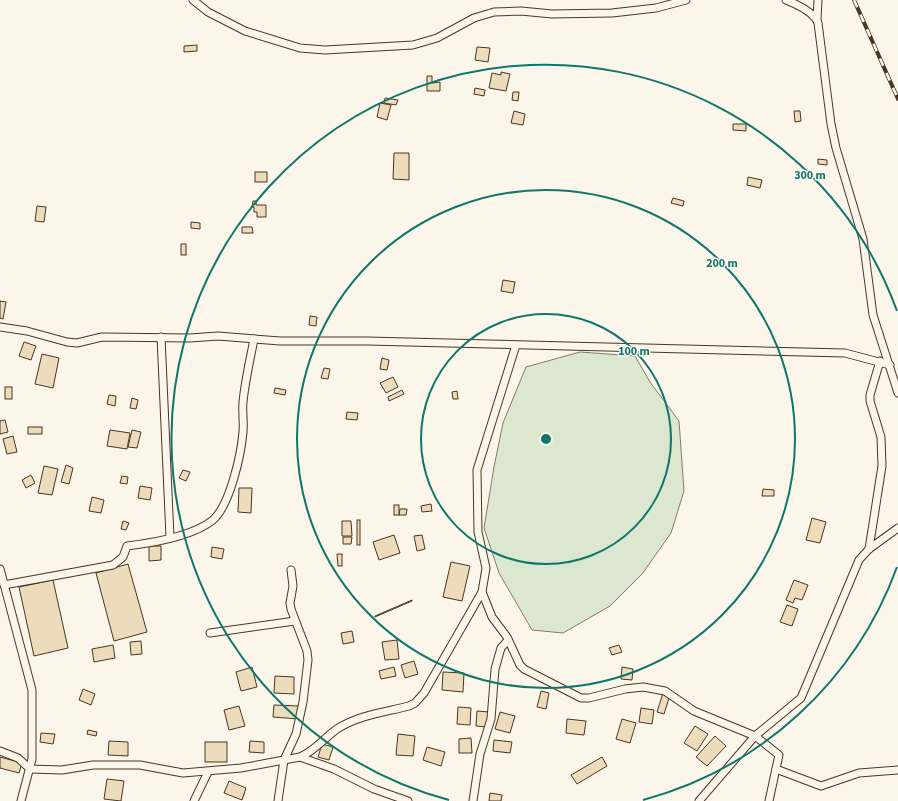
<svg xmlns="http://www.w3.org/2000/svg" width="898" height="801" font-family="'Source Sans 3',sans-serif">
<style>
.green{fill:#dce7d0;stroke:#887966}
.building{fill:#ecdcbc;stroke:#4a3520}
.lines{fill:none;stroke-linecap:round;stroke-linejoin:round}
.minor-casing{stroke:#4a3520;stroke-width:9}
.minor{stroke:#fbf6e9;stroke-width:7}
.rail-casing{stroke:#4a3520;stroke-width:4}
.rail{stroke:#fbf6e9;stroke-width:2.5;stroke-dasharray:8;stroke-linecap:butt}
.ring{fill:none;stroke:#0f766e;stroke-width:2}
.centre{fill:#0f766e;stroke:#fbf6e9;stroke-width:2}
.ring-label{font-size:12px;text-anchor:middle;font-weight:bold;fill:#0f766e;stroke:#fbf6e9;stroke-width:3;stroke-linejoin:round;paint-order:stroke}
</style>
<rect width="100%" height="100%" fill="#fbf6e9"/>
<!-- green -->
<path class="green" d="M580 352 635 356 650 382 679 421 684 491 671 533 642 574 610 606 563 633 532 630 499 573 484 528 494 467 503 423 526 367Z"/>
<!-- building -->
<g class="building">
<path d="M197 45V51L184 52V46Z"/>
<path d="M477 47 490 48 488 62 475 60Z"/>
<path d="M501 72 510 74 506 91 489 88 492 73 501 75Z"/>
<path d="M427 76H432V83L440 82V91H427Z"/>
<path d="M475 88 485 90 484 96 474 94Z"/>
<path d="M513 92H519L518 101 512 100Z"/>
<path d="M385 98 398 100 396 105 384 103Z"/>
<path d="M380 103 391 105 387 120 377 117Z"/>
<path d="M514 111 525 114 523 125 511 123Z"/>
<path d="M794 111H800L801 121 795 122Z"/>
<path d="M733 124H746V131L733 130Z"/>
<path d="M394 153H409V180L393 179Z"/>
<path d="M818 159 827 160V165L818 164Z"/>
<rect x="255" y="172" width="12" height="10"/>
<path d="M748 177 762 180 760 188 747 185Z"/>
<path d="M673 198 684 201 683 206 671 203Z"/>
<path d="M253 201H256V205H266V217H257V212H254V207H252Z"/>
<path d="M37 206 46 207 44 222 35 221Z"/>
<path d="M191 222 200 223V229L191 228Z"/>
<path d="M242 227H252L253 233H242Z"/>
<rect x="181" y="244" width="5" height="11"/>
<path d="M503 280 515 282 513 293 501 291Z"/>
<path d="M0 301 6 302 3 319 0 318Z"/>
<path d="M310 316 317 317 316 326 309 325Z"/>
<path d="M24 342 36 346 31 360 19 356Z"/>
<path d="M42 354 59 358 53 388 35 384Z"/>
<path d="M382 358 389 360 387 370 380 369Z"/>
<path d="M324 368 330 369 328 379 321 378Z"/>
<path d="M393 377 398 387 386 393 380 383Z"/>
<rect x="5" y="387" width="7" height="12"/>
<path d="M275 388 286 390 285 395 274 393Z"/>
<path d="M402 390 404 394 389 401 388 397Z"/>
<path d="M457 391 458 399H453L452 392Z"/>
<path d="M109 395 116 396 115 406 107 404Z"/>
<path d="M132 398 138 400 136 409 130 408Z"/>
<path d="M347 412 358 413 357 420 346 419Z"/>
<path d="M5 420 8 432 0 434V421Z"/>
<rect x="28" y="427" width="14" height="7"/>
<path d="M110 430 130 433 127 449 107 446Z"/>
<path d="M132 430 141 432 137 448 128 447Z"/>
<path d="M13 436 17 452 7 454 3 439Z"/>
<path d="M66 465 73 468 69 484 61 482Z"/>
<path d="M44 466 58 469 52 495 38 493Z"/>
<path d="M183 470 190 472 186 481 179 478Z"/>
<path d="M31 475 35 483 26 488 22 480Z"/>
<path d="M122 476 128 477 127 484 120 483Z"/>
<path d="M140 486 152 488 150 500 138 498Z"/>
<path d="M239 488H252L251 513 238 512Z"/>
<path d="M763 489 774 490V496H762Z"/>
<path d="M92 497 104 500 101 513 89 511Z"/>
<path d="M431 504 432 511 422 512 421 506Z"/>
<rect x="394" y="505" width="5" height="10"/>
<path d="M400 509H407L406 515H399Z"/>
<path d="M812 518 826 522 820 543 806 540Z"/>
<rect x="357" y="520" width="3" height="25"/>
<path d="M123 521 129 523 126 530 121 529Z"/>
<path d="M342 521H351L352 536H342Z"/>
<path d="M394 535 400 553 379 560 373 542Z"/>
<path d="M422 535 425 549 417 551 414 536Z"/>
<path d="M343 537H352L351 544H343Z"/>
<path d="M149 546H161V560L149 561Z"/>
<path d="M212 547 224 549 222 559 211 557Z"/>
<path d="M337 554H342V566H338Z"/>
<path d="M451 562 470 566 462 601 443 597Z"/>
<path d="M128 564 147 632 114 641 96 573Z"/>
<path d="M53 580 68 648 34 656 19 587Z"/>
<path d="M794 580 808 585 802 600 795 598 793 603 786 600Z"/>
<path d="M412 600V601L375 617V616Z"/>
<path d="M787 605 798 609 792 626 780 622Z"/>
<path d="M352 631 354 642 343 644 341 633Z"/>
<path d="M397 640 399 659 385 660 382 642Z"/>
<path d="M141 641 142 654 131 655 130 642Z"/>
<path d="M113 645 115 658 94 662 92 649Z"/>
<path d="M619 645 622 652 612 655 609 648Z"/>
<path d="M414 661 418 674 405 678 401 665Z"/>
<path d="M252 667 257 687 241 691 236 672Z"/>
<path d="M394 667 396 676 381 679 379 671Z"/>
<path d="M622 667 633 669 632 680 621 679Z"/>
<path d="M443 672 464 673 463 692 442 690Z"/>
<path d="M275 676 294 677V694L274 693Z"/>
<path d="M83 689 95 694 91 705 79 700Z"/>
<path d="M541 691 549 693 546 709 537 707Z"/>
<path d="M663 693 670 695 664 714 657 712Z"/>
<path d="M274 705 299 706 298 719 273 717Z"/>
<path d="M239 706 245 726 229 730 224 710Z"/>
<path d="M458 707 471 708 470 725 457 724Z"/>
<path d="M641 708 654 710 652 724 639 722Z"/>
<path d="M477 711 489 712 487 727 476 726Z"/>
<path d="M500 712 515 716 510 733 495 729Z"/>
<path d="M567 719 586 721 584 735 566 733Z"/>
<path d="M622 719 636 723 630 743 616 739Z"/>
<path d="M695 726 708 734 697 751 684 743Z"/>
<path d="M88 730 97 732 96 736 87 734Z"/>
<path d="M41 733 55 734 53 744 40 742Z"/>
<path d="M398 734 415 736 413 756 396 755Z"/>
<path d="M715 736 726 746 707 766 696 757Z"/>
<path d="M471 738 472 753H459V739Z"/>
<path d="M494 740 512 742 510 753 493 751Z"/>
<path d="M109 741 128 742V756L108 755Z"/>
<path d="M250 741 264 742V753L249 752Z"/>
<rect x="205" y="742" width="22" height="20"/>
<path d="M322 744 333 747 329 760 318 757Z"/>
<path d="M427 747 445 752 441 766 423 760Z"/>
<path d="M0 757 22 763 19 773 0 768Z"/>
<path d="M602 757 607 766 577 784 571 775Z"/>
<path d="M107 779 124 781 121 801 104 799Z"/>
<path d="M229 781 246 788 242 800 224 793Z"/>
<path d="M490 793 502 795 501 801H489Z"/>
</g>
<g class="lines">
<defs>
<g id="minor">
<path d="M193 0 208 12 245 31 300 48 325 50 413 45 437 38 474 18 494 12 521 11 552 14 612 13 656 8 686 0"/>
<path d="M786 0C796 4 814 12 818 23L831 124 836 148 863 239 873 315 898 393"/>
<path d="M817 19 818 0"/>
<path d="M0 327 27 331 67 342 77 343 102 337 190 338 218 336 280 341H367L845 353 890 365"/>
<path d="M161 337 170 537"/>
<path d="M869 549 882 466 881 437 870 401V395L880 361"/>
<path d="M0 569 32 690V759L21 801"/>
<path d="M4 585 113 565 123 557 127 546C152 543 193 536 213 520 230 505 241 455 243 432 244 422 242 412 243 402 245 381 250 360 254 339"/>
<path d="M482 592 492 617 507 637 520 665 524 669 581 698H589L625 689 643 687 665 691 694 711 755 736 779 755 769 801"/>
<path d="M210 633 295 621"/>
<path d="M0 751 18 758 30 769 62 770 93 765H140L183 773 241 768 300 757C315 751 324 738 337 729 358 715 386 712 409 706L415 703 424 693 482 592 486 568 478 532 477 470 516 345"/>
<path d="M300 757 334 769 374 789 408 801"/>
<path d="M776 769 821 786 859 773 898 770"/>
<path d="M194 801 208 772"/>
<path d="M278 801 284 760 296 734 303 702 308 660 307 651 291 609 290 603 293 586 291 570"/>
<path d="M473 801 480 754 491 719 495 669 501 648 508 640"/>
<path d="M699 801 755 736 801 698 859 560 869 549 898 528"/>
</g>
</defs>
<!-- minor casing -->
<use href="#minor" class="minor-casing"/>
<!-- minor -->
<use href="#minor" class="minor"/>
<defs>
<path id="rail" d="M854 0 898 99"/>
</defs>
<!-- rail casing -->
<use href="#rail" class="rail-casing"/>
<!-- rail -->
<use href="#rail" class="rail"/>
</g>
<!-- distance rings -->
<g class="ring">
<circle cx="546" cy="439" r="125"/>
<circle cx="546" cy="439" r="249"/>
<path d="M897 567A374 374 0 0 1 643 800M449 800A374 374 0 1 1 897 311"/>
</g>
<circle cx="546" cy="439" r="6" class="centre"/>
<g class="ring-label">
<text x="810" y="179">300 m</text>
<text x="722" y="267">200 m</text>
<text x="634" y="355">100 m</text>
</g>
</svg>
